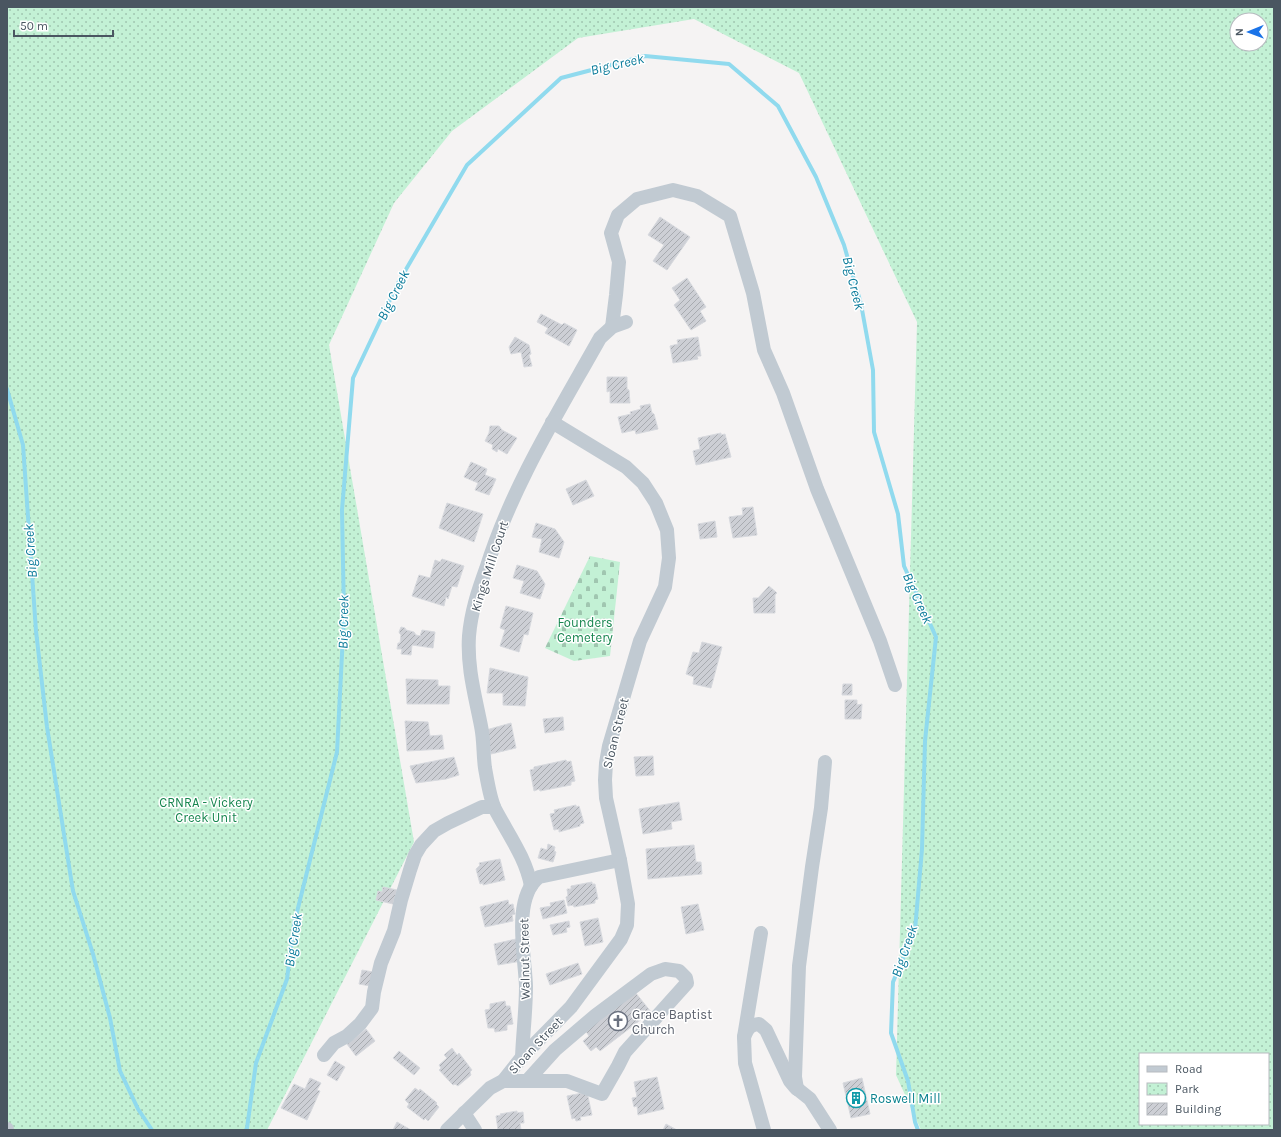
<svg xmlns="http://www.w3.org/2000/svg" width="1281" height="1137" font-family="Karla,sans-serif">
<style>
.cemetery{fill:url(#cemetery-stones)}
.park{fill:url(#park-dots);fill-rule:evenodd}
.lines{fill:none;stroke-linecap:round;stroke-linejoin:round}
.stream{stroke:#90daee;stroke-width:4}
.building{fill:url(#building-hatch);stroke:#d7d9de}
.minor{stroke:#c1cad2;stroke-width:14}
.labels{text-anchor:middle;stroke-width:3;stroke-linejoin:round;paint-order:stroke}
.street-label{font-size:13px;fill:#4a5661;stroke:#fff}
.park-label{font-size:13px;fill:#17864f;stroke:#fff}
.worship-label{font-size:13px;fill:#5b616d;stroke:#fff;text-anchor:start}
.culture-label{font-size:13px;fill:#0d838f;stroke:#fff;text-anchor:start}
.water-label{font-size:14px;font-style:italic;fill:#0c7c9b;stroke:#fff}
</style>
<defs>
<pattern id="cemetery-stones" width="16" height="16" patternUnits="userSpaceOnUse"><rect width="16" height="16" fill="#c3f1d5"/><path d="M2 7V4a2 2 0 0 1 4 0v3zM10 15v-3a2 2 0 0 1 4 0v3z" fill="#a0c6b0"/></pattern>
<pattern id="park-dots" width="8" height="8" patternUnits="userSpaceOnUse"><rect width="8" height="8" fill="#c3f1d5"/><path d="M2 2h.1M6 6h.1" fill="none" stroke="#a0c6b0" stroke-width="1.8" stroke-linecap="round"/></pattern>
<pattern id="building-hatch" width="6" height="6" patternUnits="userSpaceOnUse"><rect width="6" height="6" fill="#cdcfd5"/><path d="M-1 1l2-2M0 6l6-6M5 7l2-2" fill="none" stroke="#a8abb0"/></pattern>
</defs>
<rect width="100%" height="100%" fill="#f5f3f3"/>
<!-- cemetery -->
<path class="cemetery" d="M590 556 620 562 610 656 574 661 545 648Z"/>
<!-- park -->
<path class="park" d="M7 7H1274V1130H921L896 1075 917 322 799 73 694 19 578 38 452 131 394 203 329 345 414 842 267 1130H7ZM1237 20H1261V44H1237ZM1140 1054H1268V1124H1140Z"/>
<g class="lines">
<!-- stream -->
<g class="stream">
<path d="M7 389 23 445 36 631 47 727 73 891 93 954 110 1018 120 1071 138 1109 152 1130"/>
<path d="M246 1130 247 1128 256 1063 287 979 294 924 337 752 344 615 342 510 353 378 398 283 467 165 561 78 645 56 729 64 778 106 816 177 844 245 861 304 873 370 874 432 898 514 904 566 936 637 925 741 922 849 915 930 893 982 891 1033 908 1081 915 1122 918 1130"/>
</g>
</g>
<!-- building -->
<g class="building">
<path d="M660 217 690 237 667 270 653 261 664 245 648 235Z"/>
<path d="M687 278 706 307 700 311 706 321 691 330 674 305 680 300 672 288Z"/>
<path d="M541 314 562 325 564 323 577 330 569 346 545 333 548 328 537 322Z"/>
<path d="M515 337 529 345 531 354 529 355 532 366 524 367 521 352 511 354 509 347Z"/>
<path d="M698 337 701 356H697L698 359 673 363 670 346 678 344 677 340Z"/>
<path d="M607 377H627V389L629 390 630 403H610V391L607 392Z"/>
<path d="M650 404 652 413 654 414 658 429 636 434 635 430 622 433 618 417 631 414 630 412 641 409 640 406Z"/>
<path d="M490 426H499L502 430 517 438 507 454 498 449 497 452 492 449 493 445 485 441 489 433Z"/>
<path d="M721 433V435L725 434 731 457 696 465 693 451 700 449 698 438Z"/>
<path d="M471 462 487 469 485 475 496 479 489 495 475 490 478 483 464 477Z"/>
<path d="M586 480 594 496 573 505 566 489Z"/>
<path d="M447 503 483 514 474 542 439 528Z"/>
<path d="M753 507 757 535 733 538 729 517 743 515 742 508Z"/>
<path d="M715 521 717 537 700 539 698 524Z"/>
<path d="M536 523 555 529 564 542 559 558 539 552 542 539 532 537Z"/>
<path d="M442 559 464 566 457 587 452 586 448 599 446 597 444 606 412 596 419 575 430 578 435 560 440 562Z"/>
<path d="M517 565 537 571 545 584 540 599 520 593 524 581 513 578Z"/>
<path d="M769 586 777 593 775 595V613H754L753 598H758Z"/>
<path d="M506 606 533 613 528 635 524 634 519 652 500 646 505 630 500 628Z"/>
<path d="M401 627 405 628 406 630 414 632 416 635 420 636 422 630 435 632 433 648 412 645 411 655 401 654 402 649H397L398 643H400L401 635 400 634 399 632Z"/>
<path d="M702 642 722 647 711 688 693 684 694 677 686 674 693 652 699 653Z"/>
<path d="M490 668 528 677 525 706 503 705V693H487Z"/>
<path d="M406 679 438 680V686H450L449 704H407Z"/>
<path d="M843 684H852V695H842Z"/>
<path d="M845 700H857V705L862 704 861 719H845Z"/>
<path d="M563 717 564 730 545 733 543 719Z"/>
<path d="M405 721 428 722 430 736 442 735 444 749 407 751Z"/>
<path d="M511 723 516 748 491 754 486 730Z"/>
<path d="M653 756 654 775 636 776 634 757Z"/>
<path d="M454 757 459 775 446 779 416 783 410 766Z"/>
<path d="M566 760 567 762 571 761 575 781 571 782V785L540 791 539 789 534 791 530 770 534 769V767Z"/>
<path d="M679 802 682 820 671 822 672 829 643 834 639 809Z"/>
<path d="M576 805V807L579 806 584 823 580 824V826L559 832V829L554 830 550 814 555 813 554 810Z"/>
<path d="M548 844 555 847 554 851 556 852 553 862 538 858 541 848 547 850Z"/>
<path d="M694 845 696 862H701L702 874 648 879 646 849Z"/>
<path d="M500 859 505 880 483 885V883L480 884 476 869 480 865 479 863Z"/>
<path d="M592 882V884H595L598 899 595 900V903L574 907 573 905 568 906 566 897 568 896 567 889H571V886Z"/>
<path d="M383 887 397 890 393 904 376 900 378 891 382 892Z"/>
<path d="M508 900 509 905 513 904 515 914 512 915 513 921 485 927 480 907Z"/>
<path d="M564 900 567 913 543 919 540 908 551 906 550 903Z"/>
<path d="M698 904 704 930 686 934 681 907Z"/>
<path d="M598 918 603 942 585 946 580 922Z"/>
<path d="M569 921 570 927 566 928 567 932 553 935 550 925Z"/>
<path d="M516 939 522 961 498 965 494 944Z"/>
<path d="M578 963 582 974 550 985 546 974Z"/>
<path d="M362 970 373 972 370 986 359 984Z"/>
<path d="M635 992 651 1012 600 1051 596 1047 591 1051 583 1041 589 1036 585 1030Z"/>
<path d="M505 1001 506 1006H510L513 1024 507 1025V1030L495 1032 494 1028H488L485 1010 490 1009V1004Z"/>
<path d="M366 1029 375 1041 356 1056 347 1044Z"/>
<path d="M452 1048 457 1055 459 1053 472 1070 470 1072 471 1075 458 1086 455 1084 453 1085 439 1070 441 1068 439 1065 447 1058 444 1055Z"/>
<path d="M399 1051 420 1068 414 1075 393 1058Z"/>
<path d="M335 1061 345 1067 337 1081 327 1075Z"/>
<path d="M657 1077 664 1109 638 1115 637 1106 634 1107 632 1098 637 1097 634 1082Z"/>
<path d="M310 1078 321 1083 317 1090 320 1091 307 1120 281 1108 294 1084 305 1089Z"/>
<path d="M862 1078 870 1114 851 1118 843 1083Z"/>
<path d="M415 1088 419 1091 420 1089 437 1103 436 1104 439 1107 428 1121 425 1118 424 1120 407 1107 409 1104 405 1100Z"/>
<path d="M587 1092 592 1115 580 1117 581 1120 576 1121 575 1118 572 1119 567 1096Z"/>
<path d="M517 1111V1113L523 1112 524 1123H520L521 1130H498L496 1116 501 1115 500 1114Z"/>
<path d="M397 1122 411 1130H393Z"/>
<path d="M666 1124 677 1130H663Z"/>
</g>
<g class="lines">
<!-- minor -->
<g class="minor">
<path d="M612 327 616 295 619 262 611 233 618 215 637 199 673 190 697 196 730 216 753 293 764 350 783 393 817 489 880 641 895 685"/>
<path d="M531 886C526 858 508 834 495 809 490 799 487 779 485 768 483 754 484 740 481 726 475 695 467 668 469 636 471 612 478 591 486 569 512 486 558 413 600 338L612 327 626 322"/>
<path d="M761 933 744 1037 745 1063 764 1130"/>
<path d="M744 1037C748 1028 749 1025 759 1024L766 1030 790 1081 795 1087 810 1099 830 1130"/>
<path d="M324 1055 334 1043 347 1036 360 1024 372 1008 374 992 381 963 394 931 401 900 410 870 415 855 421 845 434 831 448 823 482 807H494"/>
<path d="M522 1057C523 1033 526 1010 526 986 525 956 512 898 539 877L620 860"/>
<path d="M503 1081H567L602 1094 618 1066 625 1052 687 983 686 978 679 971 665 969 651 974 596 1015 555 1050 527 1081"/>
<path d="M797 1089 795 1077 799 966 812 867 821 808 825 762"/>
<path d="M464 1113 475 1130"/>
<path d="M7 1129V1130"/>
<path d="M447 1130 490 1088 503 1081 522 1057 571 1007 621 939 627 925 628 904 620 860 606 798 605 780 606 763 609 746 640 641 665 587 669 558 667 530 656 503 643 483 626 467 552 422"/>
</g>
</g>
<!-- icons -->
<defs>
<symbol id="church-ring" viewBox="-11 -11 22 22"><circle r="9.5" fill="#fff" stroke="#6b7280" stroke-width="1.5"/><path d="M-1.2-6h2.4v3.5h3.3v2.4h-3.3V6h-2.4V-.1h-3.3v-2.4h3.3Z" fill="#6b7280"/></symbol>
<symbol id="building-ring" viewBox="-11 -11 22 22"><circle r="9.5" fill="#fff" stroke="#0f9aa8" stroke-width="1.5"/><path d="M-4-6H4V6H1V3H-1V6H-4ZM-2.5-4.3h1.7v1.8h-1.7ZM.8-4.3h1.7v1.8H.8ZM-2.5-1h1.7V.8h-1.7ZM.8-1h1.7V.8H.8Z" fill="#0f9aa8"/></symbol>
</defs>
<g fill-rule="evenodd">
<use href="#church-ring" x="607" y="1010" width="22" height="22"/>
<use href="#building-ring" x="845" y="1087" width="22" height="22"/>
</g>
<g class="labels">
<!-- street labels -->
<g class="street-label">
<text transform="translate(489 566) rotate(-72)" y="5">Kings Mill Court</text>
<text transform="translate(615 733) rotate(-76)" y="5">Sloan Street</text>
<text transform="translate(524 959) rotate(-91)" y="5">Walnut Street</text>
<text transform="translate(535 1045) rotate(-47)" y="5">Sloan Street</text>
</g>
<!-- park labels -->
<g class="park-label">
<text x="585" y="627">Founders<tspan x="585" dy="15">Cemetery</tspan></text>
<text x="206" y="807">CRNRA - Vickery<tspan x="206" dy="15">Creek Unit</tspan></text>
</g>
<!-- worship labels -->
<g class="worship-label">
<text x="632" y="1019">Grace Baptist<tspan x="632" dy="15">Church</tspan></text>
</g>
<!-- culture labels -->
<g class="culture-label">
<text x="870" y="1103">Roswell Mill</text>
</g>
<!-- water labels -->
<g class="water-label">
<text transform="translate(617 64) rotate(-13)" y="5">Big Creek</text>
<text transform="translate(854 283) rotate(76)" y="5">Big Creek</text>
<text transform="translate(393 295) rotate(-63)" y="5">Big Creek</text>
<text transform="translate(30 551) rotate(-94)" y="5">Big Creek</text>
<text transform="translate(918 598) rotate(66)" y="5">Big Creek</text>
<text transform="translate(343 622) rotate(-89)" y="5">Big Creek</text>
<text transform="translate(293 940) rotate(-81)" y="5">Big Creek</text>
<text transform="translate(904 951) rotate(-71)" y="5">Big Creek</text>
</g>
</g>
<!-- border -->
<rect width="1281" height="1137" fill="none" stroke="#4a5661" stroke-width="16"/>
<!-- legend -->
<rect x="1139" y="1053" width="130" height="72" fill="#ffffff" stroke="#b7bbc0"/>
<rect x="1147" y="1066" width="20" height="6" fill="#c1cad2" stroke="#b7bbc0"/>
<text x="1175" y="1073" font-size="12" fill="#4a5661">Road</text>
<rect x="1147" y="1083" width="20" height="12" fill="url(#park-dots)" stroke="#b7bbc0"/>
<text x="1175" y="1093" font-size="12" fill="#4a5661">Park</text>
<rect x="1147" y="1103" width="20" height="12" fill="url(#building-hatch)" stroke="#b7bbc0"/>
<text x="1175" y="1113" font-size="12" fill="#4a5661">Building</text>
<!-- north arrow -->
<g transform="translate(1249 32) rotate(269)"><circle r="19" fill="#ffffff" stroke="#b7bbc0"/>
<path d="M0-3L7 15L0 10L-7 15Z" fill="#1a73e8"/>
<text y="-6" font-size="11" font-weight="bold" text-anchor="middle" fill="#4a5661">N</text>
</g>
<!-- scale -->
<path d="M14 30v6h99v-6" fill="none" stroke="#4a5661" stroke-width="2"/>
<text x="20" y="30" font-size="12" fill="#4a5661" stroke="#ffffff" stroke-width="3" paint-order="stroke">50 m</text>
</svg>
